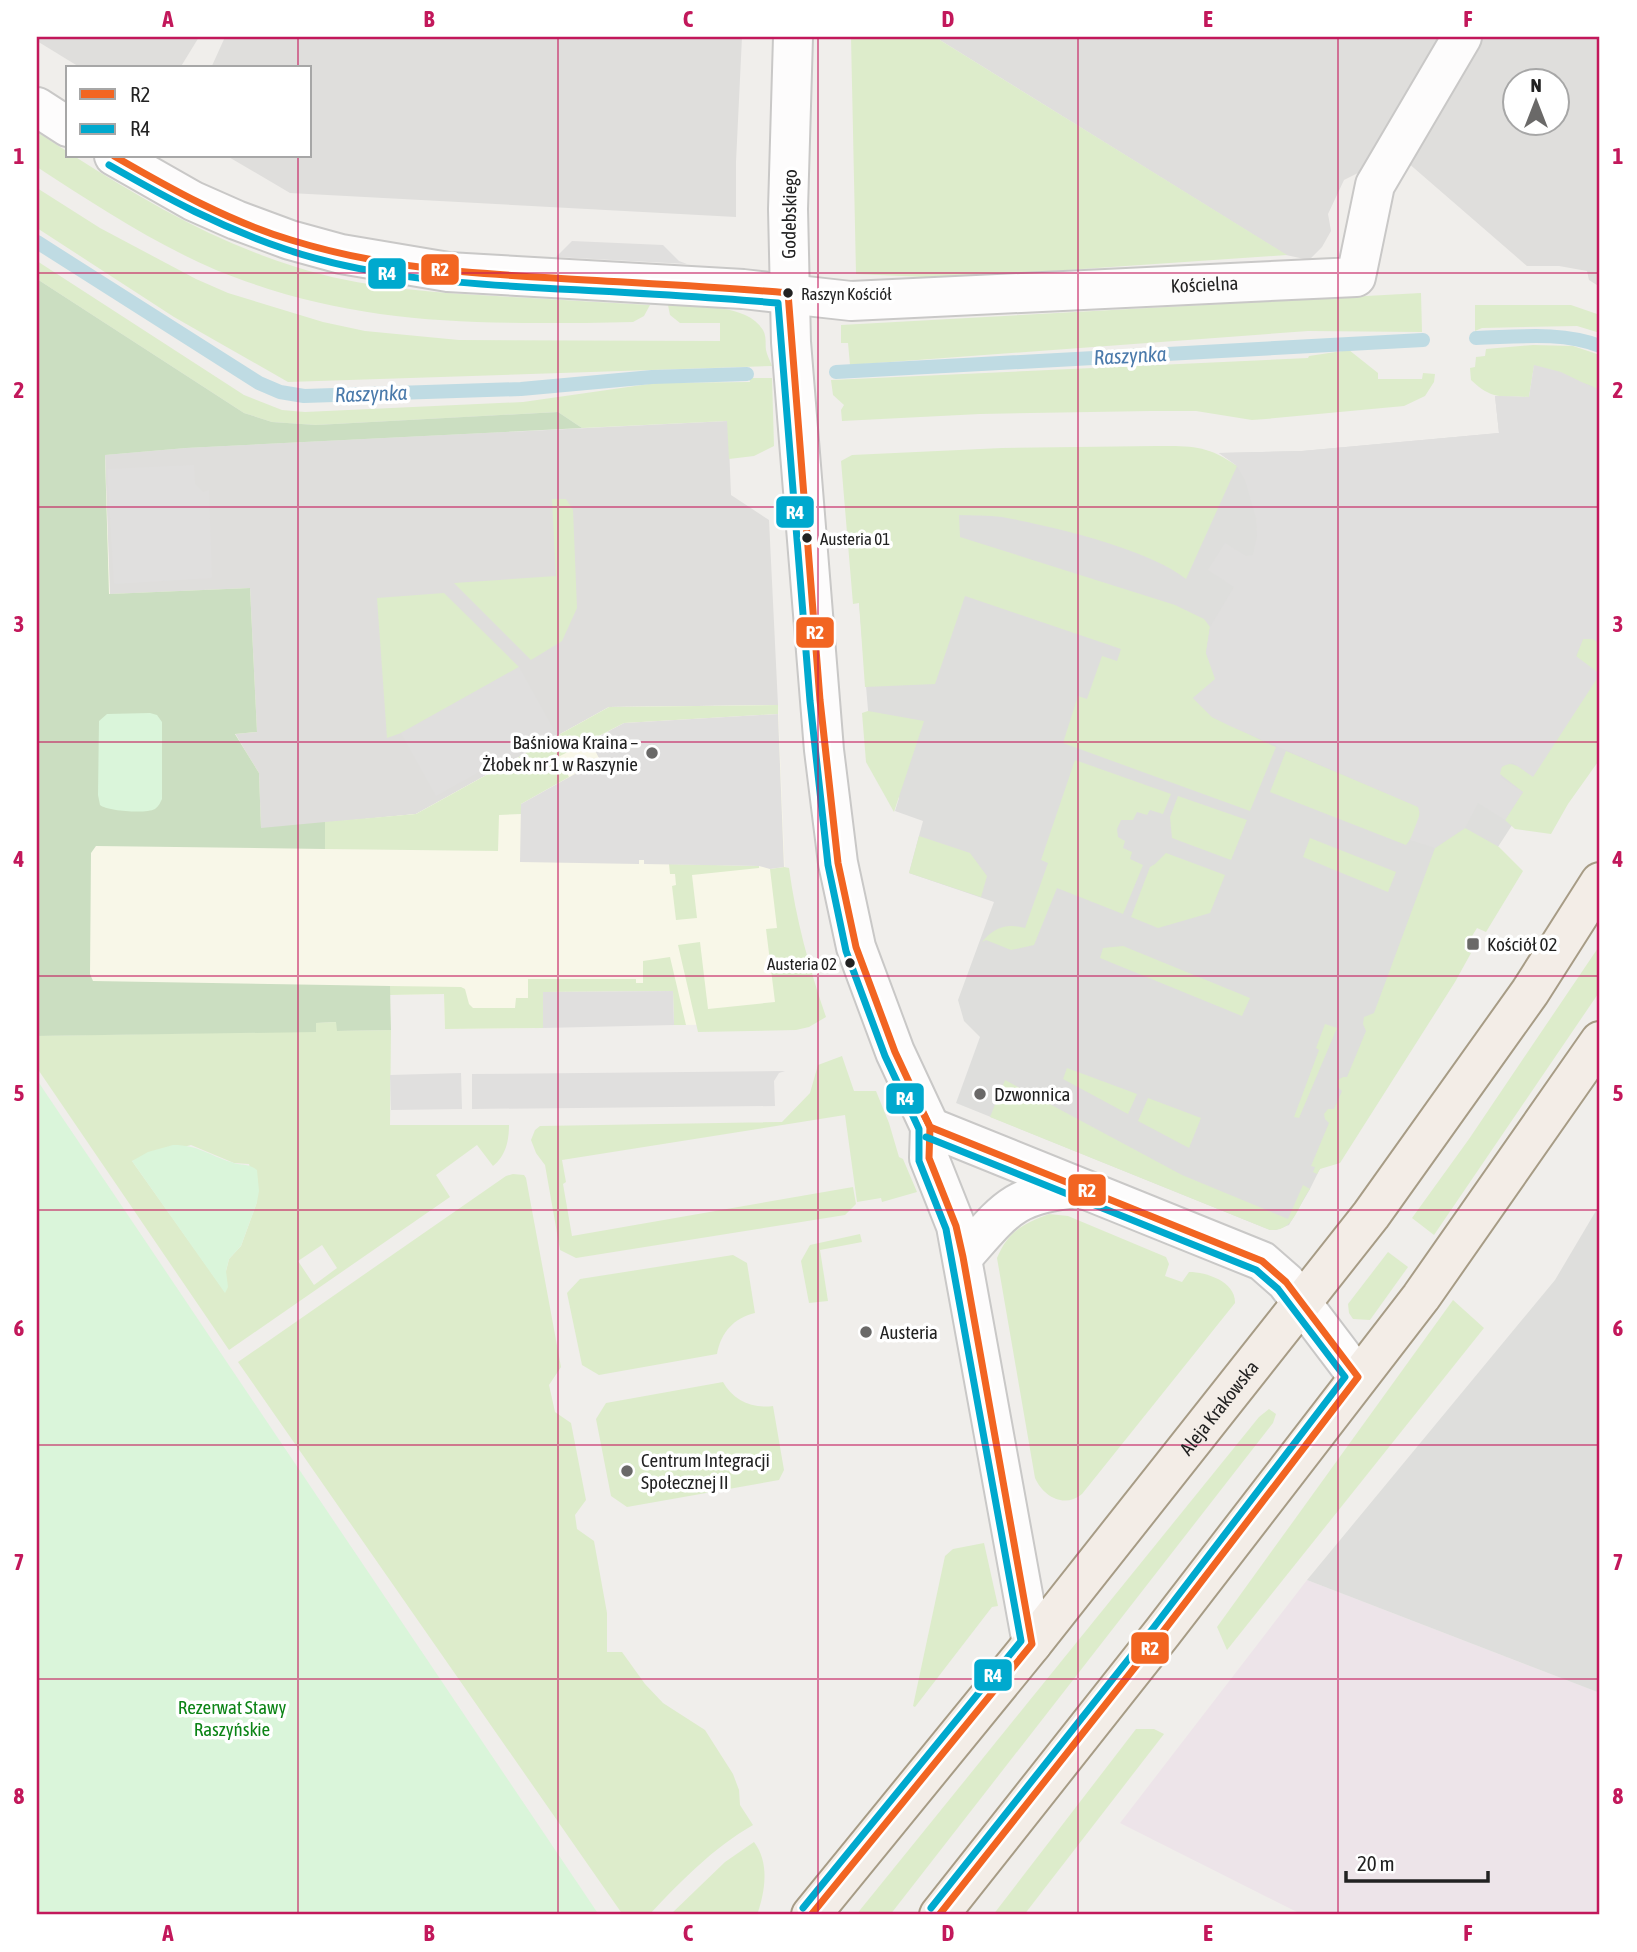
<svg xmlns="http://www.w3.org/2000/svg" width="1637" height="1952" font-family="'Asap Condensed',sans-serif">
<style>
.residential{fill:#dfdedc;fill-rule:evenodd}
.industrial{fill:#ede4e9}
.education{fill:#f8f7e8}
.religious{fill:#dededc}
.grass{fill:#ddeccb;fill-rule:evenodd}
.forest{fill:#cbdec1}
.park{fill:#daf5da}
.parking{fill:#e0dfde}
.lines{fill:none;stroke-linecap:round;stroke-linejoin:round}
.stream{stroke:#bfdbe3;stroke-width:14}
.minor-casing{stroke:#c9c8c7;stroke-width:42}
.major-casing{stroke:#a79c86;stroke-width:42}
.minor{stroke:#fdfcfc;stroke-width:38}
.major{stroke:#f3ede7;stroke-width:38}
.bus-1-casing{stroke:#fff;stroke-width:12}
.bus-2-casing{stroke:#fff;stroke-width:12}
.bus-1{stroke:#f26522;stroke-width:7}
.bus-2{stroke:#00a9ce;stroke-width:7}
.grid{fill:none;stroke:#c2185b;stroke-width:2;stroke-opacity:0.55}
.bus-dot{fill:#222;stroke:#fff;stroke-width:2.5}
.poi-dot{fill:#6a6968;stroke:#fff;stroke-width:2.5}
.labels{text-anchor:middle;stroke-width:7;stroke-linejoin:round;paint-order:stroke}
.bus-label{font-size:17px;fill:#222;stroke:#fff;text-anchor:start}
.street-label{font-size:19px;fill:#222;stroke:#fff}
.poi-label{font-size:19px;fill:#222;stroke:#fff;text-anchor:start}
.park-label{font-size:19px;fill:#0c8416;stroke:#fff}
.water-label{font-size:21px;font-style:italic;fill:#4a7aab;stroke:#fff}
.line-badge{stroke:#fff;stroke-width:2.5}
.badge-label{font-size:19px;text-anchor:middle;font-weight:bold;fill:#fff}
.neatline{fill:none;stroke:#c2185b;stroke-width:2.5}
.grid-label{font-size:23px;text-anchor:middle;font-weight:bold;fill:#c2185b}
</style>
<rect width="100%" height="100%" fill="#f0eeeb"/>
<!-- residential -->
<g class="residential">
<path d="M37 37H199L180 68H81L37 41Z"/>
<path d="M225 37H742L736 162V217L290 193 227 156H310V68H211Z"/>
<path d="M935 37H1441L1364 170 1344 180 1328 214 1331 231 1322 247 1309 260 1286 255Z"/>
<path d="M1480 37H1600V287L1589 280 1587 271 1559 266H1527L1407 162ZM1514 80H1556V122H1514Z"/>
<path d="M728 421 731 495 769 520 778 705 609 707 416 814 261 829 258 773 235 733 257 732 109 594 105 455 186 448Z"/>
</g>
<!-- industrial -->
<path class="industrial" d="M1307 1580 1600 1693V1915H1303L1120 1823Z"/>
<!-- education -->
<path class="education" d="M105 455 110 594 250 588 257 732 235 734 259 773 261 829 416 814 609 707 778 705 791 1024 674 1025 673 991 543 992V1028L445 1029 444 994 390 995 391 1030 37 1036Z"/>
<!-- religious -->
<g class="religious">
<path d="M1600 366V690L1416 973 1310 1189 1289 1225 1276 1230H1270L956 1103 980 1037 964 1021 958 1000 994 902 909 873 923 821 895 811 899 798 872 758 848 470 1237 465 1219 453 1302 451 1499 433 1495 396 1529 397Z"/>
<path d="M1600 1204V1693L1307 1580 1555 1280Z"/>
</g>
<!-- grass -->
<g class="grass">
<path d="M851 37H935L1287 255 948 278 856 274Z"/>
<path d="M37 132 68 152V156H74C145 201 215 242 296 267 361 288 429 292 496 296 547 299 599 302 650 305L644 316 633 322C602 323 570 323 538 323 423 323 324 314 216 270 153 243 94 204 37 167Z"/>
<path d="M37 188 100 228 196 279 228 293 323 322 365 331 459 340 720 341V323H680L670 315 668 305C695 307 747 303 763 330 767 337 765 345 766 350 767 355 770 361 772 366L288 382 174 317 37 228Z"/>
<path d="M37 261 244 395 282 410 305 412 523 402 656 383 750 382 749 378H772L774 446 754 456 729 459 727 421 582 428 558 412 316 425 272 422 244 413 37 279Z"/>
<path d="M1421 293 1422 332 1308 331 850 365 848 343H841V325Z"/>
<path d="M1475 305H1571L1600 315V333L1577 326 1482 328 1475 331Z"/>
<path d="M1533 345 1573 346 1600 355V391L1592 386 1534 366 1529 397C1501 396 1492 400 1471 380L1470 368 1475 367 1476 357 1485 356 1486 349Z"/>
<path d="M1349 350 1378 373V379H1422L1423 373 1435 374 1434 382 1425 396 1404 406 1266 419 1252 420 1196 411H1151L980 414 842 421 841 410 844 405 833 395 831 380 1308 358 1309 356Z"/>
<path d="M1156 446C1192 446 1207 445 1237 466L1186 579C1149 549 1051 526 1002 517 988 515 973 516 959 515L960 537 1175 605 1204 619 1210 627 1206 653 1216 679 1193 698 1212 717 1276 747 1250 811 1063 743 1078 696 1087 699 1102 656 1117 661 1121 649 965 596 935 684 865 687 859 603 853 604 841 461 852 455 1002 448Z"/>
<path d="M552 499H566L573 510 577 608 562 641 531 660 454 583 556 576Z"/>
<path d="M444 593 519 667 401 733 387 738 377 598Z"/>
<path d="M1583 639H1593L1600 644V759L1568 804 1551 834 1515 829 1505 820 1523 792 1500 774V769C1511 757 1522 770 1533 776L1599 674 1576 657Z"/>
<path d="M778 705V714L624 723 558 757 569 777 521 804V814L499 815 498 851 325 849V822L416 814 609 707Z"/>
<path d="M868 711 924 721 894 812 866 762 862 713Z"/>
<path d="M1286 751 1419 807C1422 819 1413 836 1406 845L1270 792Z"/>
<path d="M1075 760 1171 794 1163 814 1150 810 1147 815 1137 812 1133 820H1121L1117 829 1118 837 1125 841 1123 848 1132 852 1130 859 1143 865 1123 914 1057 888 1034 945 1011 950 986 940 982 942C994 927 1007 923 1025 928L1048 863 1041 860Z"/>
<path d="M1178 796 1247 820 1231 860 1172 838 1170 817Z"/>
<path d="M1465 828 1499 847 1523 871 1486 932 1477 928 1464 949 1471 953 1455 982 1340 1163 1320 1169 1317 1174 1313 1172 1315 1167 1311 1166 1329 1123 1325 1119 1324 1114 1328 1109H1334L1342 1091 1338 1087V1080L1343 1077H1347L1366 1031 1363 1024 1364 1017 1374 1013 1435 848Z"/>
<path d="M919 836 970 853 987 876 981 897 909 873Z"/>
<path d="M1310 838 1396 872 1388 892 1303 857Z"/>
<path d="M1166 853 1225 875 1210 913 1158 928 1131 917 1150 867 1155 864Z"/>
<path d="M669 864 759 866V868L692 875 697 918 676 920 672 886 676 885 675 874H670Z"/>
<path d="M784 867 789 868C796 920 809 967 826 1017L809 1027 796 1030 698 1032 678 945 700 942 708 1009 775 1002 766 929 777 928 770 869Z"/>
<path d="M1600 945V991L1434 1235 1412 1218 1469 1139Z"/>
<path d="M1123 946 1250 998 1242 1016 1100 958 1103 948Z"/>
<path d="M670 957 686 1025H674L673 991 543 992V1028L445 1029 444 994 390 995V986L461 987 465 989 469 1004 473 1008H515L516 998H528V979H636V983H643V961Z"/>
<path d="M337 1022V1031L391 1030 390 1125H509C509 1140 506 1156 493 1166L477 1145 436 1175 450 1197 229 1350 37 1068V1036L316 1031V1023ZM191 1145 234 1163 249 1164 257 1202 241 1246 229 1259 226 1271 225 1292 132 1161ZM322 1245 337 1268 314 1285 298 1261Z"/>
<path d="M1325 1024 1337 1028 1299 1118 1294 1117 1319 1050 1316 1048Z"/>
<path d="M842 1056 854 1091H876L889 1123 899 1157 903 1159 917 1192 882 1202 881 1198 857 1202 845 1115 562 1160 566 1182 563 1184 572 1236 853 1187 856 1204 845 1215 576 1258 560 1250 545 1165 536 1153 531 1140 535 1130 540 1126 782 1122 810 1093 818 1065Z"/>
<path d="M1067 1068 1137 1094 1128 1114 1063 1079Z"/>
<path d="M1005 1080 1182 1175 1288 1219 1303 1185 1310 1189C1298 1204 1295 1232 1270 1230L990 1117Z"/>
<path d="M1148 1098 1201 1118 1189 1148 1138 1121Z"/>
<path d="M513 1174 524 1175 526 1178 561 1367 549 1385 555 1412 571 1423 586 1500 575 1515 577 1529 594 1541 607 1613V1652H622L645 1684 663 1703 705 1730 733 1774 739 1790 740 1805 753 1825C713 1848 681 1881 649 1915H623L238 1362 506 1176Z"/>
<path d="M1049 1214 1068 1216 1166 1257 1169 1264 1165 1276 1182 1282 1189 1272C1207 1272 1236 1282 1235 1303L1082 1494C1064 1509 1043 1496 1035 1478L997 1258C1008 1231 1023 1224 1049 1214Z"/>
<path d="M860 1234 862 1242 820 1250 828 1301 809 1303 801 1261 810 1245Z"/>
<path d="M1388 1252 1408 1267 1370 1320 1353 1319 1349 1313 1348 1304Z"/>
<path d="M733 1255 747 1263 755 1313C734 1318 721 1332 717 1354L599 1375 582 1365 567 1293 580 1279Z"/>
<path d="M1453 1300 1484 1328 1227 1650 1217 1627Z"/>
<path d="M723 1382C733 1400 752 1409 773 1406L784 1470 779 1480 627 1507 611 1496 596 1419 606 1403Z"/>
<path d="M1269 1409 1276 1414 1273 1423 890 1915H856L1259 1417Z"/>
<path d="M984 1543 998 1606 992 1607 915 1707 913 1706 945 1556 953 1549Z"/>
<path d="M1136 1729H1154L1164 1734 1024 1915H993Z"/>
<path d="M754 1842C770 1863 765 1892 757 1915H670L725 1862Z"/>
</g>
<!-- forest -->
<path class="forest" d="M37 279 244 413 272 422 316 425 558 412 582 428 186 448 105 455 109 594 250 588 257 732 235 734 259 773 261 828 325 822V849L96 846 91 853 90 974 93 981 390 986 391 1030 337 1031 336 1022 316 1023V1032L37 1036Z"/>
<!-- park -->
<g class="park">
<path d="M150 713 157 715 162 722V799C160 803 159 806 155 809 146 814 107 811 100 805L98 795 99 721 107 714Z"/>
<path d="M37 1080 599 1915H37Z"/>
<path d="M173 1145C199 1145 208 1155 231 1162 241 1166 248 1163 257 1170L259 1191 257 1202 241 1246 229 1259 226 1271 228 1287 225 1293 132 1161 148 1152Z"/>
</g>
<!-- parking -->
<g class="parking">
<path d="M572 241 663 245 679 261 687 264 556 257Z"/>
<path d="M1534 365 1561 372 1600 391V644L1593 639H1583L1576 656 1600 674 1533 777 1513 763 1502 766 1500 774 1503 779 1523 792 1505 820 1478 803 1465 828 1435 848 1410 840 1420 814 1418 807 1230 726 1212 717 1193 698 1215 679 1206 653 1210 627 1234 587 1208 570 1225 543 1246 556 1253 555 1257 536 1256 518 1245 480 1237 466 1219 453 1302 451 1499 433 1495 396 1529 397Z"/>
<path d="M194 465 195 484 203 492 209 490 212 578 114 584 107 469Z"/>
<path d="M519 667 554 730 436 796 401 733Z"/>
<path d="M778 714 784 867 770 869 759 866 644 864V860H639V864L520 862 521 804 600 760 590 741 624 723Z"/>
<path d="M673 991 674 1025 543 1028V992Z"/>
<path d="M785 1071 779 1073 774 1081 775 1106 472 1109V1074Z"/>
<path d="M461 1073 462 1109 391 1110 390 1075Z"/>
</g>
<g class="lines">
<!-- stream -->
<g class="stream">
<path d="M37 242 259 383 280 392 304 396 521 389 652 377 747 374"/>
<path d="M1476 338C1517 337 1561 331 1600 346"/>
<path d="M836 372 1423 340"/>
</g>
<defs>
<g id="minor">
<path d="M793 37 788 209 791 342 824 750 838 863 856 947 895 1052 930 1127 929 1158 956 1226 1032 1644"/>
<path d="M37 107 68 127"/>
<path id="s1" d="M114 156 193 201 236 220 290 240 341 254 448 272 743 289 851 301 1356 277 1375 185 1462 37"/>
<path d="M930 1127 1262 1261 1286 1282 1358 1377"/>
<path d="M963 1257C1004 1211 1013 1193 1079 1188"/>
</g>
<g id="major">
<path id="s2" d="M811 1915 1032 1644 1371 1215 1530 992 1600 882"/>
<path d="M939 1915 1162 1633 1421 1297 1600 1041"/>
</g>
</defs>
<!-- minor casing -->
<use href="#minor" class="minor-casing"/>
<!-- major casing -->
<use href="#major" class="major-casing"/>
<!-- minor -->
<use href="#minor" class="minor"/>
<!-- major -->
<use href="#major" class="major"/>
<defs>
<g id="bus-1">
<path d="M114 156C171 189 228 221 291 240 377 267 465 273 554 278 632 283 710 286 788 293"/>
<path d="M788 293 820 700 838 863 856 947 895 1052 930 1127 1262 1261 1286 1282 1358 1377 1162 1633 939 1915"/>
<path d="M811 1915 1032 1644 963 1257 956 1226 929 1158 930 1127 910 1087"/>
</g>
<g id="bus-2">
<path d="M109 165C168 199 220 227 285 249 367 277 455 283 541 288 620 292 699 296 778 303L810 701 828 865 846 951 885 1056 919 1129V1161L946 1229 1021 1641 803 1908"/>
<path d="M926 1137 1256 1270 1278 1289 1345 1377 1154 1627 931 1908"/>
</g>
</defs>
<!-- bus-1 casing -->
<use href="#bus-1" class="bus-1-casing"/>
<!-- bus-2 casing -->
<use href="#bus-2" class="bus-2-casing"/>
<!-- bus-1 -->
<use href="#bus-1" class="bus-1"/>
<!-- bus-2 -->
<use href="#bus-2" class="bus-2"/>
</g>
<!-- grid -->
<path class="grid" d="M298 37V68M558 37V1915M818 37V1915M1078 37V1915M1338 37V1915M298 156V1915M37 273H1600M37 507H1600M37 742H1600M37 976H1600M37 1210H1600M37 1445H1600M37 1679H1600"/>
<!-- markers -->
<g class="bus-dot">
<circle cx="788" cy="293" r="6"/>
<circle cx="807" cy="538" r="6"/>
<circle cx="850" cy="963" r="6"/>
</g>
<g class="poi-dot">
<circle cx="652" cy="753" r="7"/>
<rect x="1466" y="937" width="14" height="14" rx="3.5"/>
<circle cx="980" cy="1094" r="7"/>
<circle cx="866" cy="1332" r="7"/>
<circle cx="627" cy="1471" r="7"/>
</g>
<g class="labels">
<!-- bus labels -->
<g class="bus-label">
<text x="801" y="300">Raszyn Kościół</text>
<text x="820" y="545">Austeria 01</text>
<text x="837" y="970" text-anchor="end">Austeria 02</text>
</g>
<!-- street labels -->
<g class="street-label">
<text transform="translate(789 214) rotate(-89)" y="7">Godebskiego</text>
<text dy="7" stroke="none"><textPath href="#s1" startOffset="1115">Kościelna</textPath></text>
<text dy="7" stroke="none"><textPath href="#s2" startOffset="651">Aleja Krakowska</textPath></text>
</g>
<!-- poi labels -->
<g class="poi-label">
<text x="638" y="749" text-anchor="end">Baśniowa Kraina –<tspan x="638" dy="22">Żłobek nr 1 w Raszynie</tspan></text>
<text x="1487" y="951">Kościół 02</text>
<text x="994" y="1101">Dzwonnica</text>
<text x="880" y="1339">Austeria</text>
<text x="641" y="1467">Centrum Integracji<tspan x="641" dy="22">Społecznej II</tspan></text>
</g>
<!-- park labels -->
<g class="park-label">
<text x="232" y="1714">Rezerwat Stawy<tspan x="232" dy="22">Raszyńskie</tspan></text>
</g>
<!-- water labels -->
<g class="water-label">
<text transform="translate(1130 356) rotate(-3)" y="7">Raszynka</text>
<text transform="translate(371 394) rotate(-2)" y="7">Raszynka</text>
</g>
</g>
<g class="line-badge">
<rect x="420" y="253" width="40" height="33" rx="7" fill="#f26522"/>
<rect x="367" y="257" width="40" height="33" rx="7" fill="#00a9ce"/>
<rect x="775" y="495" width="40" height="34" rx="7" fill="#00a9ce"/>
<rect x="795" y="616" width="40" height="33" rx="7" fill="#f26522"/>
<rect x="885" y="1082" width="40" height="33" rx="7" fill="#00a9ce"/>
<rect x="1067" y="1173" width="40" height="34" rx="7" fill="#f26522"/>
<rect x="1130" y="1631" width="40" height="34" rx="7" fill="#f26522"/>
<rect x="973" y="1658" width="40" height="34" rx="7" fill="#00a9ce"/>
</g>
<g class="badge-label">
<text x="440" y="276">R2</text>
<text x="387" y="280">R4</text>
<text x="795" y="519">R4</text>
<text x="815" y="639">R2</text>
<text x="905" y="1105">R4</text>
<text x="1087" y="1197">R2</text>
<text x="1150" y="1655">R2</text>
<text x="993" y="1682">R4</text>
</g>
<!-- border -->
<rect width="1637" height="1952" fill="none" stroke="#ffffff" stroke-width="77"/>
<!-- legend -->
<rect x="66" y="66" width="245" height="91" fill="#ffffff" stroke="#a7a7a7" stroke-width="2"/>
<rect x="80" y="89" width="35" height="10" fill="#f26522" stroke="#a7a7a7" stroke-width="2"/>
<text x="130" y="102" font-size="21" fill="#222222">R2</text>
<rect x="80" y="124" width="35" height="10" fill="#00a9ce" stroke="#a7a7a7" stroke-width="2"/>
<text x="130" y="136" font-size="21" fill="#222222">R4</text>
<!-- north arrow -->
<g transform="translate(1536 102)"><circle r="33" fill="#ffffff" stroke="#a7a7a7" stroke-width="2"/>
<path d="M0-5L12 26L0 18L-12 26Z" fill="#6a6968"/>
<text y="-10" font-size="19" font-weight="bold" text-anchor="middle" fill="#222222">N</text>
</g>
<!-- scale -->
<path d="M1346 1871v10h142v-10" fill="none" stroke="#222222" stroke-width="3.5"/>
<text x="1357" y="1871" font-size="21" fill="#222222" stroke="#ffffff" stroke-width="5" paint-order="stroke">20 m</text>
<rect x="38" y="38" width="1560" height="1875" class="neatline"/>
<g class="grid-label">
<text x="168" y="27">A</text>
<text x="429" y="27">B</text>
<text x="688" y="27">C</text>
<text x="948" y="27">D</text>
<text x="1208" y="27">E</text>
<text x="1468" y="27">F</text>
<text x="19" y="164">1</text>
<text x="1618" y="164">1</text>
<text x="19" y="398">2</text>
<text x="1618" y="398">2</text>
<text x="19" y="632">3</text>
<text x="1618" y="632">3</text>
<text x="19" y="867">4</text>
<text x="1618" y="867">4</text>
<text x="19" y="1101">5</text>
<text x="1618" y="1101">5</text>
<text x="19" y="1336">6</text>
<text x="1618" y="1336">6</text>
<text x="19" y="1570">7</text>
<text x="1618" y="1570">7</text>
<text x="19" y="1804">8</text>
<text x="1618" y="1804">8</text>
<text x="168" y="1941">A</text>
<text x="429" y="1941">B</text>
<text x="688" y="1941">C</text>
<text x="948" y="1941">D</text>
<text x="1208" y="1941">E</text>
<text x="1468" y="1941">F</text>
</g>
</svg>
